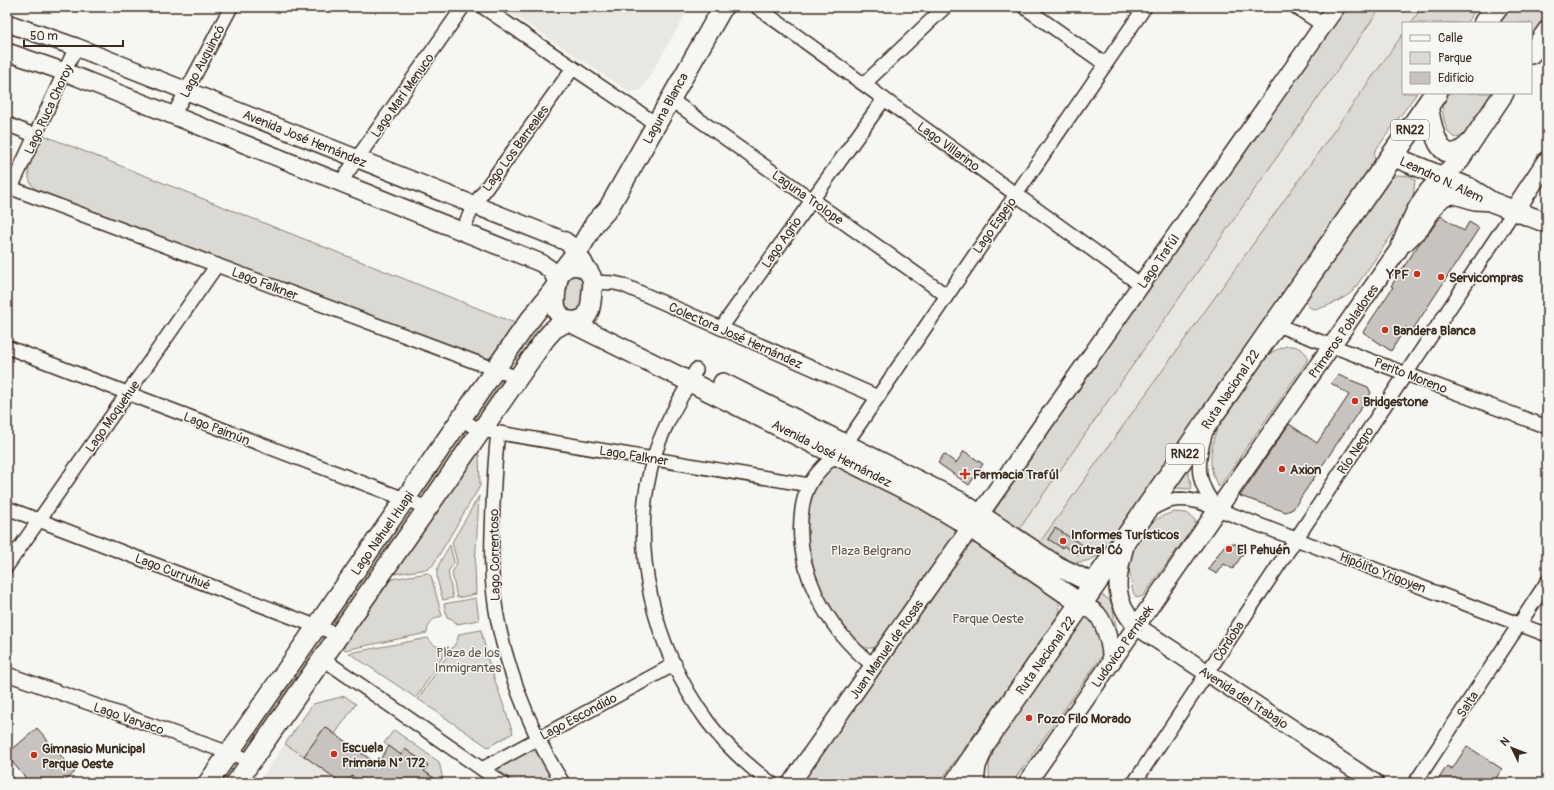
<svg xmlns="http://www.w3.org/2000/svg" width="1554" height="790" font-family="Pangolin,sans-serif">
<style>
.built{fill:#e8e7e2}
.green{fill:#dad9d3;stroke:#8a8278}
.building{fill:#c8c3be;stroke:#3b2a1e}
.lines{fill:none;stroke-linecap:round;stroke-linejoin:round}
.minor-casing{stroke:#3b2a1e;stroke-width:16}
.tertiary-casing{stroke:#3b2a1e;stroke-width:20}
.secondary-casing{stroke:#3b2a1e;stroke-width:22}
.trunk-casing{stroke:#3b2a1e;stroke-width:25}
.minor{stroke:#f6f6f2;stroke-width:13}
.tertiary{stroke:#f6f6f2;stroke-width:17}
.secondary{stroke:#f6f6f2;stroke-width:19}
.trunk{stroke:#f6f6f2;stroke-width:22}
.poi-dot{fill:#c8321e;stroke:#f6f6f2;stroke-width:1.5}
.labels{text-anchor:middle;stroke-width:3;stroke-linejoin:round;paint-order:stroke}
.shield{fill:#f6f6f2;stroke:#73675e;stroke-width:1}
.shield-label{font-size:12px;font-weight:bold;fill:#3b2a1e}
.street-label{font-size:13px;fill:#3b2a1e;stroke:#f6f6f2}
.poi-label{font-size:13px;font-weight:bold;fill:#3b2a1e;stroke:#f6f6f2;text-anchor:start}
.park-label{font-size:13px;fill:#63564b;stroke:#f6f6f2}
</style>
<rect width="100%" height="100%" fill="#f6f6f2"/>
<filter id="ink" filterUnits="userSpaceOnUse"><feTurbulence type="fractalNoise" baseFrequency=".025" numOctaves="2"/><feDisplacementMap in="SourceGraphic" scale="8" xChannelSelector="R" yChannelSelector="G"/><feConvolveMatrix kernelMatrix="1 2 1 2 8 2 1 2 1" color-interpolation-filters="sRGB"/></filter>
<g filter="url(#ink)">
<!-- built -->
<g class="built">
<path d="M502 7H690L641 90 630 92Z"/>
<path d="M1381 7H1422L1411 23H1403V34L1040 542 1020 528Z"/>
<path d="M325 727 366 756 361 763 372 771 389 746 405 749 428 765 424 771 440 783H258L285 744 304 756Z"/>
</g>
<!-- green -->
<g class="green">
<path d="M1344 7H1381L1020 528 1040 542 1403 34V93H1417L1375 151 1374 155 1376 162 1106 550C1094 560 1081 565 1065 561L995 515V510Z"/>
<path d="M1422 7H1478L1466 23H1411Z"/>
<path d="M1507 7H1547L1544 17 1531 36V23H1496Z"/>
<path d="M1446 93H1493L1465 134C1447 149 1441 113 1443 102 1443 99 1445 96 1446 93Z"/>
<path d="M43 135 520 325 496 356 488 358 480 357 39 191C17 179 36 151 43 135Z"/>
<path d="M1397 175 1410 176 1415 180 1413 198 1411 207 1353 291C1347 297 1324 309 1315 309 1309 309 1306 304 1306 298L1390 179Z"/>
<path d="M572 272 585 278 584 308 571 314 562 302 563 283Z"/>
<path d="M537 323 541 325 544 328 520 362 514 358Z"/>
<path d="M1286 346C1294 345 1302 348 1307 355V361L1219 487C1207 470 1210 447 1217 429L1265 358 1272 352Z"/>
<path d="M498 379 504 383 479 421 473 418Z"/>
<path d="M464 430 469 434 427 495 422 491Z"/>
<path d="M477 454 479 455 480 486 433 565 428 569 394 574Z"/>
<path d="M835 464 951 523 956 529V535L878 646C873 648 868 649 863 647 853 642 845 629 838 620 813 584 791 516 822 478 826 473 830 468 835 464Z"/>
<path d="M1188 471 1192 489 1175 488Z"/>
<path d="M479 496 475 567 476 594 457 598 452 573 457 562 452 542Z"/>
<path d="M406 512 412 515 337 624 331 620Z"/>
<path d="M1175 512 1187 513 1195 520V525L1143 596 1137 598C1132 593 1132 587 1131 580 1129 571 1128 559 1131 549 1138 531 1156 516 1175 512Z"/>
<path d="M980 542 1057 597C1061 606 1061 614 1056 622L939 783H802L967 549 971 544Z"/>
<path d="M450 545 454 562 448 572 453 598 443 600C434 570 434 572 450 545Z"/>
<path d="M428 573 431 576 442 616C433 618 428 623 427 633L345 650 344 646 391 579Z"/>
<path d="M1100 594 1108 599 1112 604 1117 631 1114 635 1093 605Z"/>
<path d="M476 598 479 620 457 624 452 619 447 617 444 604Z"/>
<path d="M1085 616 1097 624 1103 653 1102 656 1012 783H989V764L996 743Z"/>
<path d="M481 630 488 660 513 733 488 747 418 699 457 641 459 634Z"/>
<path d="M428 638C433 646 439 649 449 647L416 698 349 653Z"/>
<path d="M311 650 316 653 249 750 244 746Z"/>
<path d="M345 696 356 704 335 734 325 727 304 756 285 744 313 704Z"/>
<path d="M394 730 439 762 443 780 442 783 424 771 428 765 405 749 401 755 384 743Z"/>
<path d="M531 749 537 753 555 783H517L499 771V766Z"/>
<path d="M229 768 234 771 230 783H214Z"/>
</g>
<!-- building -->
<g class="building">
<path d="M1441 216 1464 231 1469 222 1479 228 1412 331 1406 327 1391 351 1363 332 1393 287 1391 286 1419 244 1429 233Z"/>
<path d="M1338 375 1368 387 1371 393 1293 509 1286 512 1240 496 1289 424 1317 443 1349 395 1331 383Z"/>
<path d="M964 451 983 464 969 485 938 463 944 454 956 463Z"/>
<path d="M1055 528 1084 546 1078 555 1064 546 1062 548 1048 539Z"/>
<path d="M1233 543 1246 549 1233 569 1224 564 1217 574 1208 569 1224 546Z"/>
<path d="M325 727 377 764 389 746 401 755 405 749 428 765 424 771 440 783H362L352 776 346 783H342L304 756Z"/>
<path d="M37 728 75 772 63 783H30L7 756V754Z"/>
<path d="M1467 746 1502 769 1493 783H1436L1447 766 1452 769Z"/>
</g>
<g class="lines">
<defs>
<g id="minor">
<path d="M483 7 656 124"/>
<path d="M757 7 1141 285"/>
<path d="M1024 7 1105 64"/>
<path d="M1296 7 1323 25"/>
<path d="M864 84 945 7"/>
<path d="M670 99 946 295"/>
<path d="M173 116 231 7"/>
<path d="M7 124 36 136"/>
<path d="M340 183 463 7"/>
<path d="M11 188 518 378"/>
<path d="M7 190 11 188 76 47"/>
<path d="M462 231 474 205 573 68"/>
<path d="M593 282 614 283 623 285 878 397"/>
<path d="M1274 324 1547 427"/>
<path d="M721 328 884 99"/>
<path d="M7 347 428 508"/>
<path d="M696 370C681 398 663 426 654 457 627 546 654 649 708 722 725 745 747 765 771 783"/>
<path d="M461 419 474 427 482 430 809 485"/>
<path d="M498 433C495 457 494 481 493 505 492 536 490 566 494 596 501 657 530 732 563 783"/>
<path d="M1205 435C1196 464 1196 485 1218 509"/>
<path d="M7 508 339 635"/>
<path d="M1150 511C1164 499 1181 497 1199 502L1547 635"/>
<path d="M7 566 217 265"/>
<path d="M323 659 502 783"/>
<path d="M874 666C825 628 791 565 803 503 809 473 829 464 846 443 855 431 863 419 871 407 962 273 1053 140 1145 7"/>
<path d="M7 674 252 761"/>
<path d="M482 769 675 664"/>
<path d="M1134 783 1514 211"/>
<path d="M1415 783 1547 582"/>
</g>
<g id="tertiary">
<path d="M7 23 76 47 565 241 573 247 584 263"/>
<path d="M7 52 65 72 541 263 551 270 557 282"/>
<path d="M1405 243 1421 227 1437 203 1445 196 1455 195 1475 201 1492 202"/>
<path d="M1125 546C1116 578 1112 600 1136 626L1375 783"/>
<path d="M1081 604C1086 607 1093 610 1097 614 1106 625 1112 648 1111 662"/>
<path d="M791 783 1336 7"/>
<path d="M975 783 977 766 983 752"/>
<path d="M1027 783 1399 249C1409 223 1420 194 1442 177"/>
</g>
<g id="secondary">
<path d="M1531 54 1547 31"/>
<path d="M1428 105C1432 127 1439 174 1470 143"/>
<path d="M1392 156 1470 188 1492 202 1547 223"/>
<path d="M1442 177 1458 162 1504 93"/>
<path d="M1514 211 1547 161"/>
<path d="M561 272 582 245 595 223 608 209 723 7"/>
<path d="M570 321C591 323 591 306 592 291 593 286 593 281 591 276 586 265 572 262 563 270 556 276 554 300 556 309 558 313 560 316 564 319L924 499 959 520 1081 604"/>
<path d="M723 383 959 501 1057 566 1094 584"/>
<path d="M208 783 526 325 557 285"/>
<path d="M236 783 545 339 554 329 568 321"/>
</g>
<g id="trunk">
<path d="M1485 23 1497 7"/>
<path d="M956 783 1436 93"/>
</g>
</defs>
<!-- minor casing -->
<use href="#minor" class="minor-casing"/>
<!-- tertiary casing -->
<use href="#tertiary" class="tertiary-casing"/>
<!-- secondary casing -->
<use href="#secondary" class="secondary-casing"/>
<!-- trunk casing -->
<use href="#trunk" class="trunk-casing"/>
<!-- minor -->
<use href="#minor" class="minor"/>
<!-- tertiary -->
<use href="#tertiary" class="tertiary"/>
<!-- secondary -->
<use href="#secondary" class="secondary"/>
<!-- trunk -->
<use href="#trunk" class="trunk"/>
</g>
</g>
<!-- markers -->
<g class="poi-dot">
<circle cx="1417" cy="274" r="4"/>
<circle cx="1441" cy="277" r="4"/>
<circle cx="1385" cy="330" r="4"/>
<circle cx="1355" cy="401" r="4"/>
<circle cx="1282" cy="469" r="4"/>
<path d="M963 468h4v4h4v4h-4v4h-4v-4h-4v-4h4z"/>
<circle cx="1063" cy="541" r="4"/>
<circle cx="1229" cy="549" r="4"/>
<circle cx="1029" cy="718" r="4"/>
<circle cx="334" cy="754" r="4"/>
<circle cx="34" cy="755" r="4"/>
</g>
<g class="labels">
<!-- shield labels -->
<g class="shield">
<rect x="1391" y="120" width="38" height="20" rx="3"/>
<rect x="1166" y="444" width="38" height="20" rx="3"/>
</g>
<g class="shield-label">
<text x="1410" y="134">RN22</text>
<text x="1185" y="458">RN22</text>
</g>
<!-- street labels -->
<g class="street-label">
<text transform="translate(202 61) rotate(-62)" y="5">Lago Auquincó</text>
<text transform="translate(402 95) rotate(-55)" y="5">Lago Marí Menuco</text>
<text transform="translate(665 108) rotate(-61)" y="5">Laguna Blanca</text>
<text transform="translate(48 109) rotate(-65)" y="5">Lago Ruca Choroy</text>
<text transform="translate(305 138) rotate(22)" y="5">Avenida José Hernández</text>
<text transform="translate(949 146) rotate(36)" y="5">Lago Villarino</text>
<text transform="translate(515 148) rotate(-54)" y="5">Lago Los Barreales</text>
<text transform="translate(1442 179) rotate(25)" y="5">Leandro N. Alem</text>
<text transform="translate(808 197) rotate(35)" y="5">Laguna Trolope</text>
<text transform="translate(994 225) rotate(-55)" y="5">Lago Espejo</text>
<text transform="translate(781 242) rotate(-55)" y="5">Lago Agrio</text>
<text transform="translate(1158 261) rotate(-55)" y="5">Lago Trafúl</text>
<text transform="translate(265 283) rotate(21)" y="5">Lago Falkner</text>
<text transform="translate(1343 331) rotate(-55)" y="5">Primeros Pobladores</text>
<text transform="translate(736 335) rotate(24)" y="5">Colectora José Hernández</text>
<text transform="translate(1411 375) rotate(21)" y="5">Perito Moreno</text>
<text transform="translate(1230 389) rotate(-56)" y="5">Ruta Nacional 22</text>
<text transform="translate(112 416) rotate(-55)" y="5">Lago Moquehue</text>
<text transform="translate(217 428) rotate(21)" y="5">Lago Paimún</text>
<text transform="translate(1355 450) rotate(-56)" y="5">Río Negro</text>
<text transform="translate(832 453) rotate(27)" y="5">Avenida José Hernández</text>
<text transform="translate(634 455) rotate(9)" y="5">Lago Falkner</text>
<text transform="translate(382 533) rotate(-55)" y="5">Lago Nahuel Huapi</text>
<text transform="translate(494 555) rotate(-91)" y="5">Lago Correntoso</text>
<text transform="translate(173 571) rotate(21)" y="5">Lago Curruhué</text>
<text transform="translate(1383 572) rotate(21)" y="5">Hipólito Yrigoyen</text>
<text transform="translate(1228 641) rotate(-57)" y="5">Córdoba</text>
<text transform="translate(1122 646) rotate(-55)" y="5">Ludovico Pernisek</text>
<text transform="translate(886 649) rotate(-55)" y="5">Juan Manuel de Rosas</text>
<text transform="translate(1045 655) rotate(-55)" y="5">Ruta Nacional 22</text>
<text transform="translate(1244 697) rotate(33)" y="5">Avenida del Trabajo</text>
<text transform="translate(1467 704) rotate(-57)" y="5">Salta</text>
<text transform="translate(578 716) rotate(-28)" y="5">Lago Escondido</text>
<text transform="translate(129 718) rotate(19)" y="5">Lago Varvaco</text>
</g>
<!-- poi labels -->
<g class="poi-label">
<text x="1409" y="279" text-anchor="end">YPF</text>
<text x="1449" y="282">Servicompras</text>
<text x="1393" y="335">Bandera Blanca</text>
<text x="1363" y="406">Bridgestone</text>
<text x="1290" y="474">Axion</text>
<text x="973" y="479">Farmacia Trafúl</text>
<text x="1071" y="539">Informes Turísticos<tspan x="1071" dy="15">Cutral Có</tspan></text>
<text x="1237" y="554">El Pehuén</text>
<text x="1037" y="723">Pozo Filo Morado</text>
<text x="342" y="752">Escuela<tspan x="342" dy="15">Primaria N° 172</tspan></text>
<text x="42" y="753">Gimnasio Municipal<tspan x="42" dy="15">Parque Oeste</tspan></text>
</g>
<!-- park labels -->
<g class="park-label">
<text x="871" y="555">Plaza Belgrano</text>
<text x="988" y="623">Parque Oeste</text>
<text x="468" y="657">Plaza de los<tspan x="468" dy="15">Inmigrantes</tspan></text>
</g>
</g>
<!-- margin -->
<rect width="1554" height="790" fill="none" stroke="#f6f6f2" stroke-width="24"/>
<rect x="12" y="12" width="1530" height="766" fill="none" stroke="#3b2a1e" stroke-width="1.5" filter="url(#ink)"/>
<!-- legend -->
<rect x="1402" y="22" width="130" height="72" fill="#f6f6f2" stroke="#aba49d"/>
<rect x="1410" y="35" width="20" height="6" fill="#f6f6f2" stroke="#aba49d"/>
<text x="1438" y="42" font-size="12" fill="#3b2a1e">Calle</text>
<rect x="1410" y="52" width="20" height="12" fill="#dad9d3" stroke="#aba49d"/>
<text x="1438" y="62" font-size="12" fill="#3b2a1e">Parque</text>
<rect x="1410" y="72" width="20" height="12" fill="#c8c3be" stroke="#aba49d"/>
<text x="1438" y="82" font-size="12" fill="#3b2a1e">Edificio</text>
<!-- north arrow -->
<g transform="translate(1512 748) rotate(313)" stroke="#f6f6f2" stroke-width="3" paint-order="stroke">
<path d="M0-3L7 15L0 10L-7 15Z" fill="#3b2a1e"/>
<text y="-6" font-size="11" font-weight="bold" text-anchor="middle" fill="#3b2a1e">N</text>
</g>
<!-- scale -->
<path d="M24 40v6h99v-6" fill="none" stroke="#3b2a1e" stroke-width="2"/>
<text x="30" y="40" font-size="12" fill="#3b2a1e" stroke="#f6f6f2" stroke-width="3" paint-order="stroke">50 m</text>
</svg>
